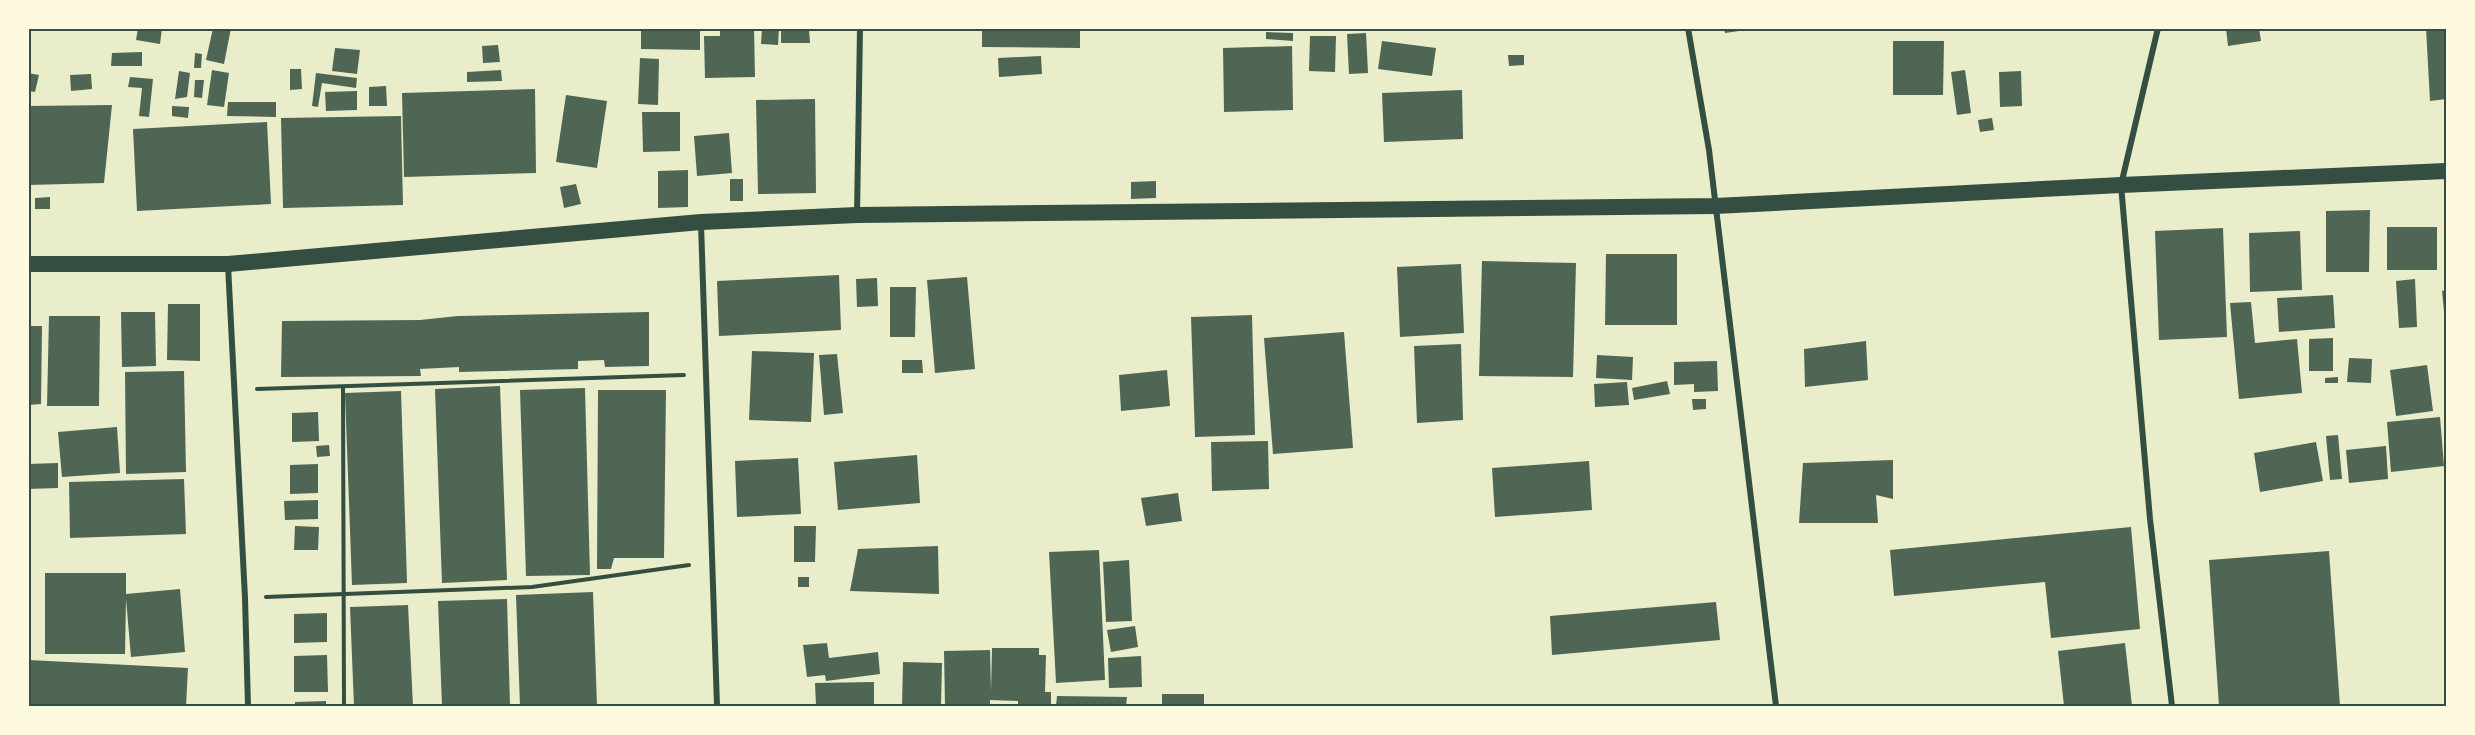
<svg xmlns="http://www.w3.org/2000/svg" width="2475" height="735" font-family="'PT Sans Narrow',sans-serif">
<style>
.building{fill:#4f6655}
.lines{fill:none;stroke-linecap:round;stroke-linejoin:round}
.path{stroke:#344e41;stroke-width:4}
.minor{stroke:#344e41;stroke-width:6}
.trunk{stroke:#344e41;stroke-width:16}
.neatline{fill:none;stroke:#344e41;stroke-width:2}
</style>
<rect width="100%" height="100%" fill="#e9edc9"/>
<!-- building -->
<g class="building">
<path d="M138 28H162L160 44 136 40Z"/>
<path d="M213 28H231L224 64 206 60Z"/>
<path d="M641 28H700V50L641 49Z"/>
<path d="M720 28H754L755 77 705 78 704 36H720Z"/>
<path d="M762 28H779L778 45 761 44Z"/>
<path d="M781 28H809L810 43H781Z"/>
<path d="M982 28H1080V48L982 47Z"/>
<path d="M1724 28H1746V30L1725 33Z"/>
<path d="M2226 28H2259L2261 41 2228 46Z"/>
<path d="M2426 28H2446V99L2430 101Z"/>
<path d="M1266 32 1293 33V41L1266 39Z"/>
<path d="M1366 33 1368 73 1349 74 1347 34Z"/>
<path d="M1310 36H1336L1335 72 1309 71Z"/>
<path d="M1382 41 1436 48 1432 76 1378 69Z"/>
<path d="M1893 41H1944L1943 95H1893Z"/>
<path d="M498 45 500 62 483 63 482 46Z"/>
<path d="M1292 46 1293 110 1224 112 1223 48Z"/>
<path d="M335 48 360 50 357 74 332 71Z"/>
<path d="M142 52V66H111L112 53Z"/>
<path d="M195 53 202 54 201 68H194Z"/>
<path d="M1508 55H1524V65L1509 66Z"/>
<path d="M1041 56 1042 74 999 77 998 58Z"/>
<path d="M640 58 659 59 658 105 638 104Z"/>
<path d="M290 69H301L302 89 290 90Z"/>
<path d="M212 70 229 73 224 107 207 105Z"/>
<path d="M501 70 502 81 467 82V72Z"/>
<path d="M1965 70 1971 113 1957 115 1951 72Z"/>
<path d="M179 71 190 73 187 97 175 99Z"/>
<path d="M2021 71 2022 106 2000 107 1999 72Z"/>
<path d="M28 73 39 75 35 92 28 91Z"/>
<path d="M316 73 357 78 356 88 322 83 318 107 312 106Z"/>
<path d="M91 74 92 89 71 91 70 75Z"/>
<path d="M130 77 153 79 149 117 139 116 142 88 128 87Z"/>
<path d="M195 80H204L202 98 194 97Z"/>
<path d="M386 86 387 106H369V87Z"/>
<path d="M535 89 536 173 404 177 402 93Z"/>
<path d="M1462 90 1463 139 1384 142 1382 93Z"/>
<path d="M357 91V110L326 111 325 92Z"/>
<path d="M566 95 607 101 597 168 556 162Z"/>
<path d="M815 99 816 193 758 194 756 100Z"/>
<path d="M228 102H276V117L227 116Z"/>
<path d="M112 105 104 183 28 185V106Z"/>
<path d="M172 106 189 107 188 118 172 116Z"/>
<path d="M642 112H680V151L643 152Z"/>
<path d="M401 116 403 205 283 208 281 118Z"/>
<path d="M1992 118 1994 130 1980 132 1978 120Z"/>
<path d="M267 122 271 204 137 211 133 129Z"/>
<path d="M729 133 732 173 697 176 694 136Z"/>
<path d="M688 170V207L658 208V171Z"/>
<rect x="730" y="179" width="13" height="22"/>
<path d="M1156 181V198L1131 199V182Z"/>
<path d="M576 184 581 204 564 208 560 187Z"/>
<path d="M50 197V209H35V198Z"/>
<path d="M2370 210 2369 272H2326V211Z"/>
<rect x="2387" y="227" width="50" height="43"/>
<path d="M2223 228 2227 337 2159 340 2155 231Z"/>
<path d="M2300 231 2302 290 2250 292 2249 233Z"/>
<path d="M1606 254H1677V325H1605Z"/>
<path d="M1482 261 1576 263 1573 377 1479 376Z"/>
<path d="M1461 264 1464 333 1400 337 1397 267Z"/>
<path d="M839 275 841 330 719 336 717 281Z"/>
<path d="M967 277 975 369 935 373 927 280Z"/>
<path d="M877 278 878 306 857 307 856 279Z"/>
<path d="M2415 279 2417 327 2399 328 2396 281Z"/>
<path d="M890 287H916L915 337H890Z"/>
<path d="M2446 290V321H2445L2442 291Z"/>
<path d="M2333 295 2335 328 2279 332 2277 298Z"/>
<path d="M2251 302 2255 343 2297 339 2302 393 2239 399 2230 303Z"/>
<path d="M168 304H200V361L167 360Z"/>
<path d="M121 312H155L156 366 122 367Z"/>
<path d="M649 312V366L605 367 604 360 578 361V369L459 372V367L420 369 421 376 281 377 282 321 420 320 458 316Z"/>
<path d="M1252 315 1255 435 1195 437 1191 317Z"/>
<path d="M49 316H100L99 406H47Z"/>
<path d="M28 326H42L41 404 28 405Z"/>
<path d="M1344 332 1353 448 1273 454 1264 338Z"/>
<path d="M2333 338V371H2309V339Z"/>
<path d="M1866 341 1868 380 1805 387 1804 349Z"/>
<path d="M1461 344 1463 420 1417 423 1414 346Z"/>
<path d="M752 351 814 353 811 422 749 420Z"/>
<path d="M837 354 843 413 824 415 819 355Z"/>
<path d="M1597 355 1633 357 1632 380 1596 378Z"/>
<path d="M2349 358 2372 359 2371 383 2347 382Z"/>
<path d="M902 360H922L923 373H902Z"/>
<path d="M1717 361 1718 391 1694 392V384L1674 385V362Z"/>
<path d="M2427 365 2433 411 2396 416 2390 370Z"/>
<path d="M1167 370 1170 406 1121 411 1119 375Z"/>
<path d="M184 371 186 472 126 474 125 372Z"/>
<path d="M2338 377V383H2325V378Z"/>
<path d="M1667 381 1670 394 1634 400 1632 388Z"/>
<path d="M1627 382 1629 405 1595 407 1594 384Z"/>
<path d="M500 386 507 580 442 583 435 389Z"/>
<path d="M585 388 590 575 526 576 520 390Z"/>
<path d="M598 390H666L664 558H614L611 569H597Z"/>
<path d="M401 391 407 583 352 585 345 393Z"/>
<path d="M1692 399H1706V409L1693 410Z"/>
<path d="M318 412 319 441 292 442V413Z"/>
<path d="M2440 417 2444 466 2391 472 2387 422Z"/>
<path d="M117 427 120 473 62 477 58 432Z"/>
<path d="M2338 435 2342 479 2330 480 2326 436Z"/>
<path d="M1268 441 1269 489 1212 491 1211 442Z"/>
<path d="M2316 442 2323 481 2260 492 2254 453Z"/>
<path d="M329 445 330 456 317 457 316 446Z"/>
<path d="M2386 446 2388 479 2349 483 2346 450Z"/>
<path d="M917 455 920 503 838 510 834 462Z"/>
<path d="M798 458 801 514 737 517 735 461Z"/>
<path d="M1893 460V499L1876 495 1878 523H1799L1803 463Z"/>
<path d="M1589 461 1592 510 1495 517 1492 468Z"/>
<path d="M58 463V488L28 489V464Z"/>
<path d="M318 464V493L290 494V465Z"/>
<path d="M184 479 186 534 70 538 69 482Z"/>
<path d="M1178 493 1182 521 1146 526 1141 498Z"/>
<path d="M318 500V519L285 520 284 501Z"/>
<path d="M295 526 319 527 318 550H294Z"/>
<path d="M794 526H816L815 562H794Z"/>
<path d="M2131 527 2140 629 2051 638 2045 582 1894 596 1890 550Z"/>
<path d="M938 546 939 594 850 591 858 549Z"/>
<path d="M1099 550 1105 680 1056 683 1049 552Z"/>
<path d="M2329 551 2340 706H2219L2209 560Z"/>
<path d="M1129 560 1132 621 1106 622 1103 562Z"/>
<path d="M45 573H126V594L180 589 185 652 131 657 126 599 125 654H45Z"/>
<rect x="798" y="577" width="11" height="10"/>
<path d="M593 592 597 706H520L516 595Z"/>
<path d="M507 599 510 706H442L438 601Z"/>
<path d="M1716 602 1720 640 1552 655 1550 616Z"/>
<path d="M408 605 413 706H354L350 607Z"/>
<path d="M327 613V642L294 643V614Z"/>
<path d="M1135 626 1138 647 1111 652 1107 630Z"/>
<path d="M827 643 829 658 878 652 880 674 826 681 825 675 807 677 803 645Z"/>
<path d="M2125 643 2132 706H2064L2058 651Z"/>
<path d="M992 648H1039V655H1046L1045 692H1051V706H1018V701L990 700V706H945L944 651 990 650 991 691Z"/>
<path d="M327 655 328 692H294V656Z"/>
<path d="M1141 656 1142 687 1109 688 1108 658Z"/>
<path d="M28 660 188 668 186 706H28Z"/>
<path d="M903 662 942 663 941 706H902Z"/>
<path d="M874 682V706H816L815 683Z"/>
<rect x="1162" y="694" width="42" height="12"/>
<path d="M1057 696 1127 697 1126 706H1056Z"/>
<path d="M326 701V706H295V702Z"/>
</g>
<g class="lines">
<!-- path -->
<g class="path">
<path d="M343 387 344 706"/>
<path d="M257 389 684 375"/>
<path d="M266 597 532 587 689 565"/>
</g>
<!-- minor -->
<g class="minor">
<path d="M1688 28 1709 150 1776 706"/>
<path d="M2158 28 2121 185 2150 519 2172 706"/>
<path d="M857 215 860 28"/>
<path d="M701 224 717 706"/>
<path d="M228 265 245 598 248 706"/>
</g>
<!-- trunk -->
<path class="trunk" d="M28 264H228L701 222 857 215 1715 206 2121 185 2446 171"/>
</g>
<!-- border -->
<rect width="2475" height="735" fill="none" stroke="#fefae0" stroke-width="60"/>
<rect x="30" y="30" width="2415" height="675" class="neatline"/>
</svg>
